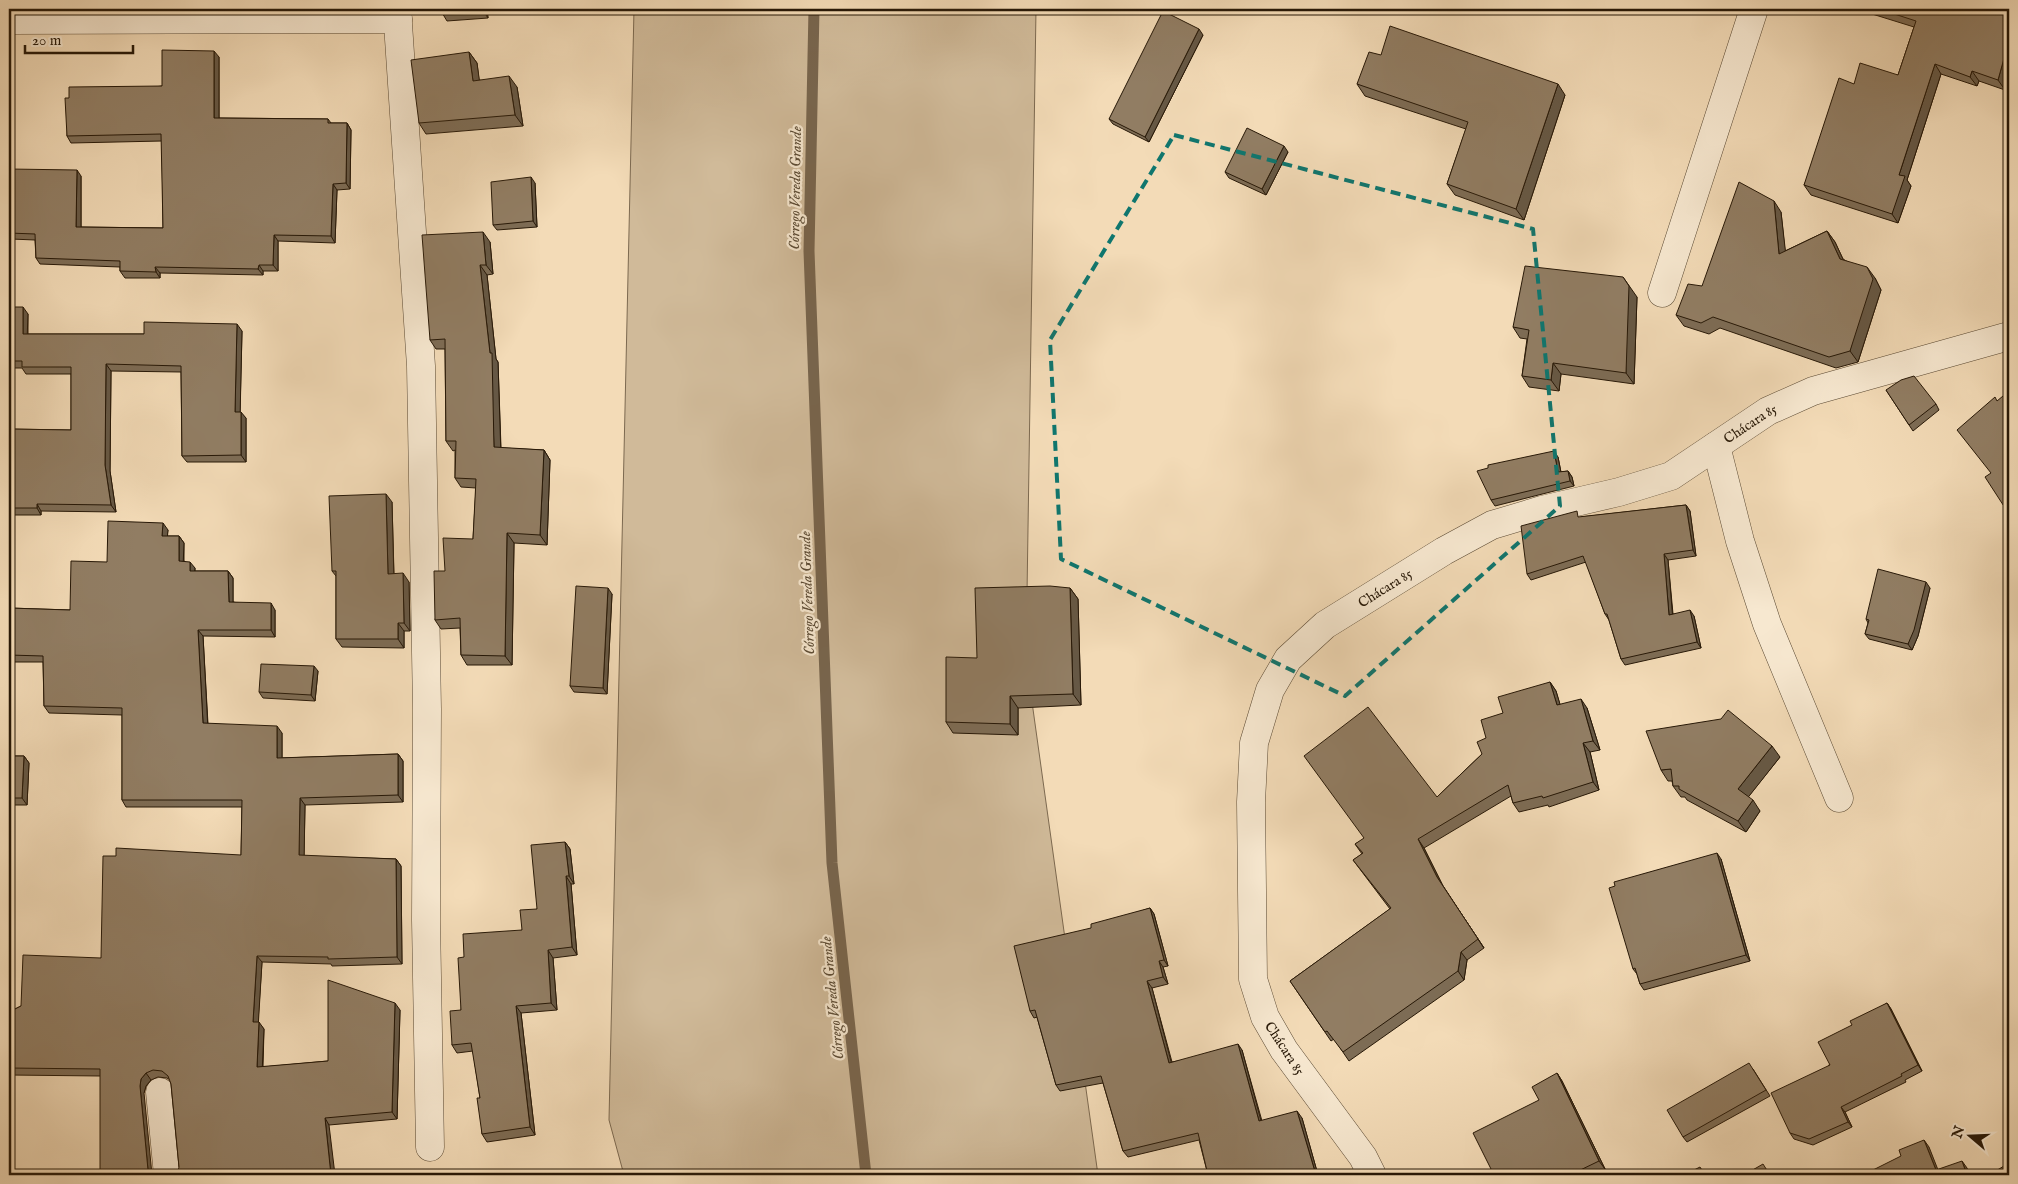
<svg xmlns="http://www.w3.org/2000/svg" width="2018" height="1184" font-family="'IM FELL English',serif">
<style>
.green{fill:#d0ba99;stroke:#7c6950}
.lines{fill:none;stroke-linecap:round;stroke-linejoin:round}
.stream{stroke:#78654d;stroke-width:11}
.minor-casing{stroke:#5a4933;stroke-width:29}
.minor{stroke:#f7e8d0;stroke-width:28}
.wall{fill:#7d6c55;stroke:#271807}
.shaded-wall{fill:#665845;stroke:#271807}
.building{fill:#917d63;stroke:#271807}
.marked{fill:none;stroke:#0f766e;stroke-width:4;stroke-dasharray:10 6;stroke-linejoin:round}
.labels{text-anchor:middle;stroke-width:4.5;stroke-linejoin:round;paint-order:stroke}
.street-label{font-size:14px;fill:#271807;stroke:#f7e8d0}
.water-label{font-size:15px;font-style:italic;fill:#5d4c35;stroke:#f7e8d0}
</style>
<rect width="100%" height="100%" fill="#f3dbb7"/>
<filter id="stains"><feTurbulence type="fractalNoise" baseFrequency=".004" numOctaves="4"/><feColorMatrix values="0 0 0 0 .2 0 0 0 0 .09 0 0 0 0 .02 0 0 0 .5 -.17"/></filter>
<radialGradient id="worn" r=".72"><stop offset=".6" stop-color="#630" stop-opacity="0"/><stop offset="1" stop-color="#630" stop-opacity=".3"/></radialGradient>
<!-- green -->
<path class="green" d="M634 9H1036L1026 659 1098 1175H624L609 1120Z"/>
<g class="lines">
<!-- stream -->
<path class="stream" d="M814 9 809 251 832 863 866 1175"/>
<defs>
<g id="minor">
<path d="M397 9 421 366 427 709 426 920 430 1147"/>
<path d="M9 20 398 19"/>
<path d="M1662 293 1754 9"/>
<path d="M1716 446 1740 541 1767 624 1839 798"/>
<path d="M160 1092 168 1175"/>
<path id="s1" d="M1372 1175 1363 1157 1284 1050 1265 1017 1253 979 1251 802 1254 743 1270 690 1288 659 1325 625 1444 551 1492 525 1542 510 1619 492 1671 476 1768 411 1813 391 2009 336"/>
</g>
</defs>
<!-- minor casing -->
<use href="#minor" class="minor-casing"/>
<!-- minor -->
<use href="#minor" class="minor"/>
</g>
<!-- wall -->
<g class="wall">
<path d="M440 9H487L488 18 447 21 441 11Z"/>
<path d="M1856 9H2009V74L2005 90 1979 81 1977 86 1941 74 1907 180 1911 186 1898 223 1811 195 1804 185 1854 84 1898 75 1914 27Z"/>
<path d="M1203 35 1149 142 1113 124 1109 119Z"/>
<path d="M469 52 477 63 479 80 517 87 523 126 426 134 419 123Z"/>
<path d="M1381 55 1565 95 1524 220 1455 195 1447 184 1466 129 1365 96 1357 84Z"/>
<path d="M219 57V118L328 119 331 123H347L351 130 350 189 337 190 335 243 278 241V271H263V275L160 273V278H125L120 271V267L40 264 36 258 35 240 11 239 9 236V233L81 176V227L163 228 162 141 71 143 67 136 69 98 162 86Z"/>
<path d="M1288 152 1266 195 1229 178 1225 172Z"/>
<path d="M535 183 537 227 497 230 493 225Z"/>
<path d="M1781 212 1785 251 1827 231 1835 242 1843 259 1875 278 1881 290 1858 362 1836 368 1720 328 1709 334 1684 326 1676 315 1702 286Z"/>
<path d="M490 242 493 274 487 275 496 359 498 362 501 448 544 450 550 460 547 545 514 543 512 665H467L461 655 460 628 441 629 435 620 445 571 473 539 476 488 461 487 455 478V450L453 451 446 441 445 349H436L430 340Z"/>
<path d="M1637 297 1634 384 1561 374 1559 391 1529 387 1522 376 1527 339 1520 338 1513 327Z"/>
<path d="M9 307 28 314V334H144L242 331 240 412 246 418V462H187L182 456 181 372 111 371 110 471 116 512 41 511V515H9V429L71 430V374H26L22 368H9Z"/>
<path d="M1886 390 1936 404 1939 410 1913 431Z"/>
<path d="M1558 457 1561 472 1568 471 1572 477 1574 486 1495 506 1491 500Z"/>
<path d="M392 502 394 574 409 582 410 631H404V648L342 647 336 639V576L332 571Z"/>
<path d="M1686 505 1690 511 1696 556 1668 560 1673 614 1694 616 1701 648 1625 665 1621 659 1609 620 1605 614 1586 562 1531 580 1527 574 1581 517Z"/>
<path d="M168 530 167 536H179L184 543V561L195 568V571H228L233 578V602L275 610V637L203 636 208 724 282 733V758L398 754 403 761V802L305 805 304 856 396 859 401 866 402 964 332 966 331 964 262 962 258 1022 264 1029 263 1067 328 1061 400 1010 397 1119 329 1125 179 1167 171 1084 170 1080 167 1078 158 1077 151 1080 146 1086 144 1093 100 1076 9 1075V1012L21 1006 101 958 241 855 242 807H126L122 800V715L49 713 44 706 43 662H9V608L70 610 107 562Z"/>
<path d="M1070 588 1078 599 1081 705 1018 708V735L953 733 946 722 977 658Z"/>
<path d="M1930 588 1918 636 1912 650 1869 639 1865 634 1868 623 1866 619Z"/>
<path d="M612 594 607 694 574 692 570 686Z"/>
<path d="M318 671 315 701 263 698 259 692Z"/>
<path d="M1550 682 1556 691 1560 705 1587 708 1600 750 1590 752 1599 790 1549 807 1548 805 1519 812 1513 803 1511 796 1424 848 1443 886 1484 948 1467 960 1464 980 1349 1061 1334 1039 1331 1041 1290 981 1390 909 1353 860 1362 854 1355 844 1437 797 1482 754 1503 713Z"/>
<path d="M9 756H24L29 763 27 805H9Z"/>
<path d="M1780 757 1748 797 1760 811 1746 832 1687 800 1685 797H1681L1673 786 1672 781H1668L1661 770Z"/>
<path d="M565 842 570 849 574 884H571L577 955 553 958 557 1010 521 1013 535 1135 487 1142 482 1134 480 1098 473 1051 457 1053 452 1045 461 1010 464 957 522 930 537 909Z"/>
<path d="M1721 859 1750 961 1644 990 1640 984 1637 974 1633 969Z"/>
<path d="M1150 908 1154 914 1168 966 1163 967 1168 984 1152 988 1172 1062 1242 1050 1262 1121 1302 1118 1318 1175H1208L1199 1140 1128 1157 1123 1151 1103 1083 1060 1091 1056 1085 1037 1017 1034 1018 1030 1011 1091 928Z"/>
<path d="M1887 1003 1891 1009 1922 1071 1905 1080 1906 1082 1845 1112 1852 1127 1813 1145 1794 1139 1790 1133 1852 1025Z"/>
<path d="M1753 1069 1770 1096 1687 1142 1683 1137Z"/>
<path d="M1557 1073 1562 1081 1605 1169 1592 1175H1488L1493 1173Z"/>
</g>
<!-- shaded-wall -->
<g class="shaded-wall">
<path d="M482 9H487L488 18Z"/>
<path d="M1199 29 1203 35 1149 142 1145 137Z"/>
<path d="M2008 44 2009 45V74L2005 90 1998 80Z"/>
<path d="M214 51 219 57V125L214 118Z"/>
<path d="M469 52 477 63 481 92 473 81Z"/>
<path d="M1935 64 1941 74 1907 180 1911 186 1898 223 1892 214 1899 175Z"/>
<path d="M1972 71 1979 81 1977 86 1970 77Z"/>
<path d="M509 76 517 87 523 126 515 115Z"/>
<path d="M1558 84 1565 95 1524 220 1516 209Z"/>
<path d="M347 123 351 130 350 189 346 183Z"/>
<path d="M1284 146 1288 152 1266 195 1262 189Z"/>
<path d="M77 170 81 176V233L76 227Z"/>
<path d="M531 177 535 183 537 227 533 221Z"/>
<path d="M333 184 337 190 335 243 331 236Z"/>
<path d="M1774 201 1781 212 1787 265 1779 254Z"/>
<path d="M1827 231 1835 242 1848 270 1840 259Z"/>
<path d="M483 232 490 242 493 274 486 265Z"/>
<path d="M274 235 278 241V271L273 265Z"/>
<path d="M259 265 263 271V275L258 269Z"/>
<path d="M480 265 487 275 496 359 498 362 501 457 494 447 490 353Z"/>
<path d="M155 267 160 273V278L156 272Z"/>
<path d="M1867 267 1875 278 1881 290 1858 362 1850 351Z"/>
<path d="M1623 277 1637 297 1634 384 1626 373Z"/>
<path d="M23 307 28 314 27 341 23 334Z"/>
<path d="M237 324 242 331 240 419 235 412Z"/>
<path d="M1553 363 1561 374 1559 391 1551 380Z"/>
<path d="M106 364 111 371 110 471 116 512 111 505 105 465Z"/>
<path d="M241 412 246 418V462L241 455Z"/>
<path d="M544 450 550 460 547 545 540 535Z"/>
<path d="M1554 451 1558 457 1562 478 1558 472Z"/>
<path d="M1568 471 1572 477 1574 486 1570 481Z"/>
<path d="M386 494 392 502 394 582 388 574Z"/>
<path d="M37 504 41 511V515L37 508Z"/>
<path d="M1686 505 1690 511 1696 556 1693 550Z"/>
<path d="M163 523 168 530 167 542 162 536Z"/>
<path d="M507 533 514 543 512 665 505 656Z"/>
<path d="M179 536 184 543 183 568 179 561Z"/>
<path d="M1664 554 1668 560 1673 621 1669 615Z"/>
<path d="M190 562 195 568 194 578 190 571Z"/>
<path d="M228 571 233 578V609L229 602Z"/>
<path d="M403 573 409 582 410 631 404 623Z"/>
<path d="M1926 582 1930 588 1918 636 1912 650 1908 644Z"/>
<path d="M608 588 612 594 607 694 603 688Z"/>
<path d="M1070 588 1078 599 1081 705 1073 694Z"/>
<path d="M271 603 275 610V637L271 630Z"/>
<path d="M1690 610 1694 616 1701 648 1697 642Z"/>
<path d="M398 623 404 631V648L398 639Z"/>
<path d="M198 630 203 636 208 730 203 723Z"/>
<path d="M314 666 318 671 315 701 311 695Z"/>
<path d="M1550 682 1556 691 1563 714 1557 705Z"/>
<path d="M1010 696 1018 708V735L1010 724Z"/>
<path d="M1581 699 1587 708 1600 750 1593 741Z"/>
<path d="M277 726 282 733V765L277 758Z"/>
<path d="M1583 743 1590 752 1599 790 1593 782Z"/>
<path d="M1772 746 1780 757 1746 800 1738 789Z"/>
<path d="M398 754 403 761V802L398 795Z"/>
<path d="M24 756 29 763 27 805 22 798Z"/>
<path d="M300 798 305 805 304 862 299 855Z"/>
<path d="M1753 800 1760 811 1746 832 1738 821Z"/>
<path d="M1418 839 1424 848 1443 886 1484 948 1437 877Z"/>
<path d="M565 842 570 849 574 884 569 876Z"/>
<path d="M1717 853 1721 859 1750 961 1746 955Z"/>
<path d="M396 859 401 866 402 964 397 957Z"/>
<path d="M566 876 571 884 577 955 572 947Z"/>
<path d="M1150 908 1154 914 1168 966 1164 960Z"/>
<path d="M548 950 553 958 557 1010 551 1003Z"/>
<path d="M1461 952 1467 960 1464 980 1458 971Z"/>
<path d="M257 956 262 962 258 1029 253 1022Z"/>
<path d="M1159 961 1163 967 1168 984 1163 977Z"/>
<path d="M1147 981 1152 988 1173 1069 1169 1063Z"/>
<path d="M395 1003 400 1010 397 1119 392 1112Z"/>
<path d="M1887 1003 1891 1009 1922 1071 1918 1065Z"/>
<path d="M516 1006 521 1013 535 1135 530 1127Z"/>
<path d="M259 1022 264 1029 262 1074 257 1067Z"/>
<path d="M1238 1044 1242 1050 1263 1128 1259 1121Z"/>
<path d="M146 1073 151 1080 146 1086 144 1093 152 1175H150L148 1170 140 1086 141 1079Z"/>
<path d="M1557 1073 1562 1081 1605 1169 1599 1161Z"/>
<path d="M1841 1107 1845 1112 1852 1127 1848 1122Z"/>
<path d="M1297 1111 1302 1118 1318 1175H1316Z"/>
<path d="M325 1118 329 1125 335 1175H331Z"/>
<path d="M1924 1140 1929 1147 1940 1175 1936 1170Z"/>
<path d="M1962 1161 1967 1168 1970 1175H1967Z"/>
</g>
<!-- building -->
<g class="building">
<path d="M440 9H473L441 11Z"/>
<path d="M1879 9H2009V45L2008 44 1998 80 1972 71 1970 77 1935 64 1899 175 1905 176 1892 214 1804 185 1839 78 1854 84 1860 63 1898 75 1916 21Z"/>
<path d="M1163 11 1199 29 1145 137 1109 119Z"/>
<path d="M1390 26 1558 84 1516 209 1447 184 1468 122 1357 84 1369 52 1381 55Z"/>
<path d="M162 50 214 51V118L328 119V123H347L346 183 333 184 331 236 274 235 273 265H259L258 269 155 267 156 272 120 271V261L36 258 35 234 9 233V169L77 170 76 227 163 228 161 134 67 136 65 98H69V87L162 86Z"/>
<path d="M469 52 473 81 509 76 515 115 419 123 411 60Z"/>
<path d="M1247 128 1284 146 1262 189 1225 172Z"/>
<path d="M531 177 533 221 493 225 491 182Z"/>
<path d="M1739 182 1774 201 1779 254 1827 231 1840 259 1867 267 1873 279 1850 351 1829 357 1713 317 1701 323 1676 315 1688 284 1702 286Z"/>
<path d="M483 232 486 265H480L490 353H492L494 447 544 450 540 535 507 533 505 656 461 655 460 618 435 620 434 571H445L443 538 473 539 476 479 455 478 456 441H446L445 339 430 340 422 235Z"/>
<path d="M1525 266 1623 277 1629 286 1626 373 1553 363 1551 380 1522 376 1529 330 1513 327Z"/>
<path d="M9 307H23V334H144V322L237 324 235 412H241V455L182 456 181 366 106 364 105 465 111 505 37 504V508H9V429L71 430V367H22V361H9Z"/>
<path d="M1914 376 1936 404 1909 425 1886 390 1901 380Z"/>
<path d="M2009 391V514L1985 477 1991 473 1957 430 1995 397 1997 401Z"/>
<path d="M1554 451 1558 472 1568 471 1570 481 1491 500 1477 471 1488 468V465Z"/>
<path d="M386 494 388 574 403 573 404 623H398V639H336V571H332L329 496Z"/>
<path d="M1686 505 1693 550 1664 554 1669 615 1690 610 1697 642 1621 659 1607 614H1605L1583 556 1527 574 1521 526 1577 511 1578 517Z"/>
<path d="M108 521 163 523 162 536H179V561L190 562V571H228L229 602 271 603V630H198L203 723 277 726V758L398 754V795L300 798 299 855 396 859 397 957 328 959V957L257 956 253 1022H259L257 1067 328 1061V980L395 1003 392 1112 325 1118 331 1175H177L179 1167 171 1084 168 1076 162 1071 153 1070 146 1073 141 1079 140 1086 148 1170 150 1175H100V1069L9 1068V1012L21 1006 23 955 101 958 103 856H116V848L241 855 242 800H122V708L44 706 43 656 9 655V608L70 610 71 561 107 562Z"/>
<path d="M1878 569 1926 582 1914 630 1908 644 1865 634 1869 620 1866 619Z"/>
<path d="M576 586 608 588 603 688 570 686Z"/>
<path d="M1050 586 1070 588 1073 694 1010 696V724L946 722V657L977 658 975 588Z"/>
<path d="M261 664 314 666 311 695 259 692Z"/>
<path d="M1550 682 1557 705 1581 699 1593 741 1583 743 1593 782 1543 798 1542 796 1513 803 1508 785 1418 839 1437 877 1478 939 1461 952 1458 971 1343 1052 1327 1031 1325 1032 1290 981 1391 908 1353 860 1363 853 1355 844 1364 838 1304 756 1368 707 1437 797 1482 754 1477 742 1486 738 1481 720 1503 713 1498 697Z"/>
<path d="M1728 710 1772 746 1738 789 1753 800 1738 821 1679 789V786H1673L1671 769 1661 770 1646 731 1721 719Z"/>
<path d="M9 756H24L22 798H9Z"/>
<path d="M565 842 569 876H566L572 947 548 950 551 1003 516 1006 530 1127 482 1134 477 1098H480L471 1043 452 1045 450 1011 461 1010 458 958 464 957 463 934 522 930 520 910 537 909 531 845Z"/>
<path d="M1717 853 1746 955 1640 984 1635 968 1633 969 1609 888 1615 886 1614 882Z"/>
<path d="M1150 908 1164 960 1159 961 1163 977 1147 981 1169 1063 1238 1044 1259 1121 1297 1111 1316 1175H1208L1198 1133 1123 1151 1101 1076 1056 1085 1035 1010 1030 1011 1014 946 1091 928V924Z"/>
<path d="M1887 1003 1918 1065 1901 1074 1902 1076 1841 1107 1848 1122 1809 1139 1790 1133 1771 1093 1830 1065 1818 1042 1852 1025 1850 1021Z"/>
<path d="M1749 1063 1766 1090 1683 1137 1667 1110Z"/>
<path d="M1557 1073 1599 1161 1570 1175H1562L1561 1174 1559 1175H1488L1493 1173 1473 1133 1539 1100 1532 1087Z"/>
<path d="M1924 1140 1936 1170 1962 1161 1967 1175H1870L1869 1172 1901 1156 1899 1150Z"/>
<path d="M2009 1163V1175H1989Z"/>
<path d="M1763 1164 1770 1175H1744Z"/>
<path d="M1700 1167 1705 1175H1684Z"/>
</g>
<!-- marked area -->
<path class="marked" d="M1174 135 1533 229 1560 506 1345 696 1061 559 1050 340Z"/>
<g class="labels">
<!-- street labels -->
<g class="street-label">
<text dy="5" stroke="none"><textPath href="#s1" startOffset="1084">Chácara 85</textPath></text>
<text dy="5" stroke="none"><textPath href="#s1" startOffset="679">Chácara 85</textPath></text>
<text transform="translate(1285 1048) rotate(57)" y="5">Chácara 85</text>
</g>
<!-- water labels -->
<g class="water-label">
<text transform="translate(795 188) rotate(-89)" y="5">Córrego Vereda Grande</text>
<text transform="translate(807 593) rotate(-92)" y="5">Córrego Vereda Grande</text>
<text transform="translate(832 998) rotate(-96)" y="5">Córrego Vereda Grande</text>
</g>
</g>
<!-- margin -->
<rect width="2018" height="1184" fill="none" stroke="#f3dbb7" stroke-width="30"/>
<rect x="10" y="10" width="1998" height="1164" fill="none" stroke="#271807" stroke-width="2.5"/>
<rect x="15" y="15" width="1988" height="1154" fill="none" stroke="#271807"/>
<!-- north arrow -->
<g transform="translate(1970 1136) rotate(289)" stroke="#f7e8d0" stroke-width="4" paint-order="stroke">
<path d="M0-4L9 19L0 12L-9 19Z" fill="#271807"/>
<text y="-8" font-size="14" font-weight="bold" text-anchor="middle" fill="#271807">N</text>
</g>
<!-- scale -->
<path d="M25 45v8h108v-8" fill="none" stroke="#271807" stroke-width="2.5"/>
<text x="32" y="45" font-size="15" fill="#271807" stroke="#f7e8d0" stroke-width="4" paint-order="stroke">20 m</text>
<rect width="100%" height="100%" filter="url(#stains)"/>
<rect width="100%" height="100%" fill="url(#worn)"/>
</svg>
